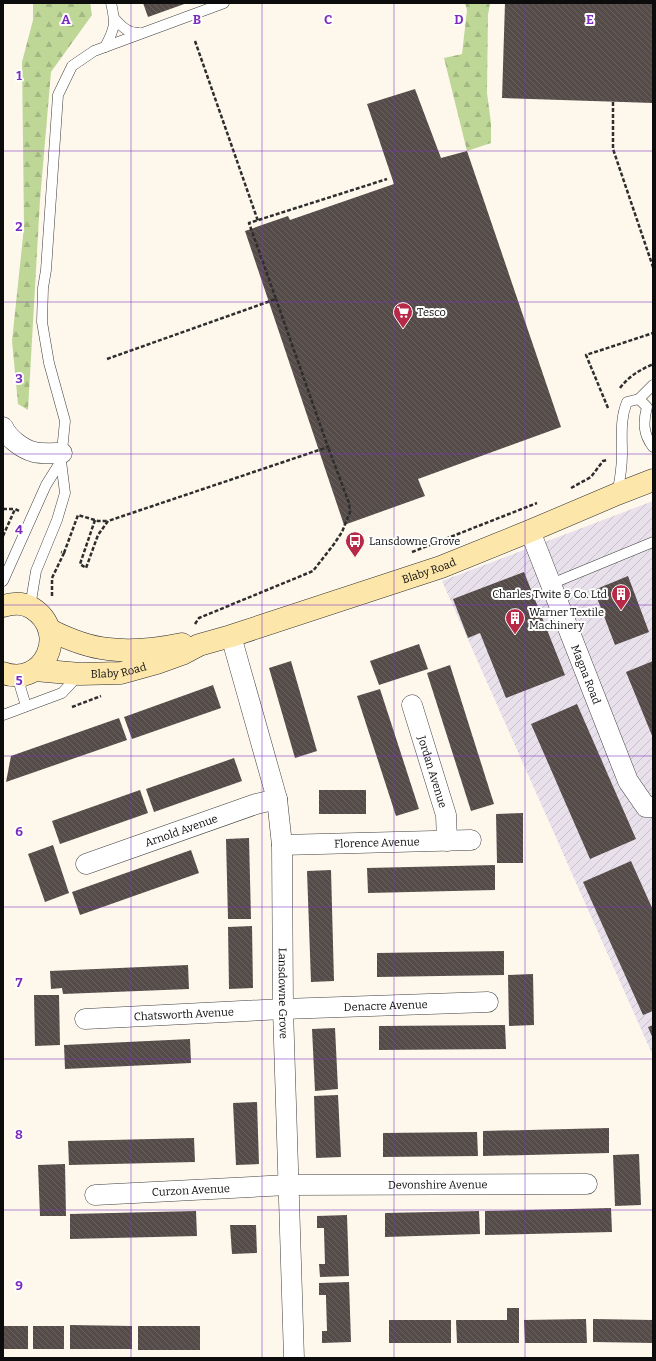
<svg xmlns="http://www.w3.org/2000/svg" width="656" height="1361" font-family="Bitter,serif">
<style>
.industrial{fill:url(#industrial-furrows)}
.forest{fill:url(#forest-firs)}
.building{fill:url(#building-back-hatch)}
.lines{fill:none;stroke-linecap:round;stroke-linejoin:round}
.service-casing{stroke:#3f3f3f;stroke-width:11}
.minor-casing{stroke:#3f3f3f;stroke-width:21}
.secondary-casing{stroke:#2e2e2e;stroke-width:23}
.path{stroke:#2e2e2e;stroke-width:2.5;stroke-dasharray:4 2;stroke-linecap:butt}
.service{stroke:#fff;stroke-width:10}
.minor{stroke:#fff;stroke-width:20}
.secondary{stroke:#fce6aa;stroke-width:22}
.grid{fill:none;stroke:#7b2cbf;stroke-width:1;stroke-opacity:0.55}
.labels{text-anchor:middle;stroke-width:4;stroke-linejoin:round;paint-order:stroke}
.poi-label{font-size:11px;fill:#0c0c0c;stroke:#fff;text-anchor:start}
.street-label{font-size:11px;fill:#0c0c0c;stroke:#fff}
.grid-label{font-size:13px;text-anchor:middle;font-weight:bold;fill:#7b2cbf;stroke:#fff;stroke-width:4;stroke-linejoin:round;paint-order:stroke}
</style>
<defs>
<pattern id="industrial-furrows" width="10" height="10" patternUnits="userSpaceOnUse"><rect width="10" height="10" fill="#e8e1eb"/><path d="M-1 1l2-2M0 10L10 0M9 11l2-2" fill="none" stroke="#c6c0c8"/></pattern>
<pattern id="forest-firs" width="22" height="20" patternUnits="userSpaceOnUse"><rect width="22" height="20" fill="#bed797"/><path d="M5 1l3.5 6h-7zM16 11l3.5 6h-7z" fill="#a2b781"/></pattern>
<pattern id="building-back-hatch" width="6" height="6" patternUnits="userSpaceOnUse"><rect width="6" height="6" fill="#554c49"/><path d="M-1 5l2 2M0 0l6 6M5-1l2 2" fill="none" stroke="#68615f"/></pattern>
</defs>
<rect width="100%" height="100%" fill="#fef8ec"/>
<!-- industrial -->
<path class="industrial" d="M653 501V1056L442 581Z"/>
<!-- forest -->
<g class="forest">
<path d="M33 3H90L92 15 51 72 40 200 28 410 18 404 12 341 24 227 22 62 33 20Z"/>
<path d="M465 3H490L488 15 487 93 491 123V143L467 151 444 58 462 54 467 10Z"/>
</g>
<!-- building -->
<g class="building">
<path d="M143 3H187L148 17Z"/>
<path d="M505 3H653V103L502 98Z"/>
<path d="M415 89 441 158 467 151 561 427 418 479 425 496 344 525 245 231 288 216 290 220 394 184 367 104Z"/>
<path d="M524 572 565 675 506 698 480 633 468 638 453 599Z"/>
<path d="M628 576 649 632 615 645 594 590Z"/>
<path d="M419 644 428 669 379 685 370 661Z"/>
<path d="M291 661 317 751 295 758 269 668Z"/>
<path d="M653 661V738L626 672Z"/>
<path d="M450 665 494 804 471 811 427 673Z"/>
<path d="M213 685 221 708 132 739 124 717Z"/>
<path d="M380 689 419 809 396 816 357 696Z"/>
<path d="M577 704 636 839 590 859 531 724Z"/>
<path d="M119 718 127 740 6 782 11 756Z"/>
<path d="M234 758 242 781 154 812 146 789Z"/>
<path d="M140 790 148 813 60 844 52 821Z"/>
<rect x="319" y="790" width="47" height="24"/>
<path d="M523 813V863H497L496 814Z"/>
<path d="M249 838 251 919H228L226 839Z"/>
<path d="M53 845 69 893 45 902 28 854Z"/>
<path d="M191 850 199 873 80 915 72 892Z"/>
<path d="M631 861 653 910V1011L643 1015 583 882Z"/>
<path d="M495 865V890L368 893 367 868Z"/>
<path d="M331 870 334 981 311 982 307 871Z"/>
<path d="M252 926 253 988 229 989 228 927Z"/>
<path d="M504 951V975L377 977V953Z"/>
<path d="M188 965 189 989 63 994 62 988 51 989 50 971Z"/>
<path d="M533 974 534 1025 509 1026 508 975Z"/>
<path d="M34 995H59L60 1045 35 1046Z"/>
<path d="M505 1025 506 1049 379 1050V1026Z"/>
<path d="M653 1025V1039L648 1027Z"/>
<path d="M335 1028 338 1089 315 1091 312 1029Z"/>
<path d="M190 1039 191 1063 65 1069 64 1045Z"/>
<path d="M338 1095 341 1157 316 1158 314 1096Z"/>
<path d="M257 1102 259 1164 236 1165 233 1103Z"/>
<path d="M609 1128V1153L483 1156V1131Z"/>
<path d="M477 1132 478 1156 383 1157V1133Z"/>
<path d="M194 1138 195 1162 69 1165 68 1141Z"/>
<path d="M639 1154 641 1205 615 1206 613 1155Z"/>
<path d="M65 1164 66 1216H40L38 1165Z"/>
<path d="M611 1208 612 1232 485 1235V1211Z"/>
<path d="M196 1211 197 1236 70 1239V1214Z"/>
<path d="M479 1211 480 1234 385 1237V1213Z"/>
<path d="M347 1215 349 1276 320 1277 319 1264H325L324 1231V1228H317V1216Z"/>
<path d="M230 1225H256L257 1253 232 1254Z"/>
<path d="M349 1282 351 1342 322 1343V1331H327L326 1298V1295H319V1283Z"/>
<path d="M507 1308H519V1343H457L456 1320H507Z"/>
<path d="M586 1319 587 1343H525L524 1320Z"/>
<path d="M593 1319 653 1320V1343L593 1342Z"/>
<rect x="389" y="1320" width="62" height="23"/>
<path d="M70 1325 132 1326V1349H70Z"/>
<rect x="3" y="1326" width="25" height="23"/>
<rect x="33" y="1326" width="31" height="23"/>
<rect x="138" y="1326" width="62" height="24"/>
</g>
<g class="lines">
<defs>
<g id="service">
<path d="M115 19C122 27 128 33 139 33"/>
<path d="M105 47C115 28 116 24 111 3"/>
<path d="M639 399 647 407C643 422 643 434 653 447"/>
<path d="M617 494C620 480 622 467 622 454 622 435 620 419 627 402L639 399 653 385"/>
<path d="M3 581 46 485 61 461"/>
<path d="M551 584 653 542"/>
<path d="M30 607 36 571 57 520 65 493 61 461 65 421 49 363 42 322 43 288 46 270 58 95 72 66 94 51 224 3"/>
<path d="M26 706 20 686 27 675"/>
<path d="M3 715 62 693 79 675"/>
</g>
<g id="minor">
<path d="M3 427C8 438 22 449 34 452 42 454 54 453 62 453"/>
<path id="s1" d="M530 531 628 781 646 807H653"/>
<path id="s2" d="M231 636 277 799 282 845 283 1009 294 1358"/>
<path id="s3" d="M412 705 446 815 447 841"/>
<path id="s4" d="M282 845 471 840"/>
<path id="s5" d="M86 864 256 804 277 799"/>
<path id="s6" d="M85 1019 283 1009 488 1002"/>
<path id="s7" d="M95 1195 288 1185 587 1184"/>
</g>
<g id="secondary">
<path d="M3 606C13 603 24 603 32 608 70 632 44 688 3 673"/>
<path d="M50 630C68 639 88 647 108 649 132 652 158 649 182 644"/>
<path id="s8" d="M35 670 80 674 121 673 157 663 182 654 199 645 231 636 441 567 530 531 617 494 653 480"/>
</g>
</defs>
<!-- service casing -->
<use href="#service" class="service-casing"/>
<!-- minor casing -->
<use href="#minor" class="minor-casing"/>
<!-- secondary casing -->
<use href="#secondary" class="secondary-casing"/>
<!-- path -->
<g class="path">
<path d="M195 41 258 221"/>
<path d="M613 102V149L653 267"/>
<path d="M107 359 276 299 249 223 387 179"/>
<path d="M620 388C629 376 640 370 653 364"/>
<path d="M608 408 586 355 653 333"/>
<path d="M571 488 591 477 603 461 607 460"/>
<path d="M3 509H15"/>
<path d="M95 520 80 564 86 568 98 535 108 521 328 447 276 299"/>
<path d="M3 536 15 509 19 511"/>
<path d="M412 552 537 503"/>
<path d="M64 553 78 515 98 521H107"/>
<path d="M52 596V578L64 553 61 552"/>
<path d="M195 624 199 618 313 571 334 544 342 532 350 512 349 503 328 447"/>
<path d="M72 707 101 696"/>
</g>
<!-- service -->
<use href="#service" class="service"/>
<!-- minor -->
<use href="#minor" class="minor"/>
<!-- secondary -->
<use href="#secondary" class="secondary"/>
</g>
<!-- grid -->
<path class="grid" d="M131 3V1358M262 3V1358M394 3V1358M525 3V1358M3 151H653M3 302H653M3 454H653M3 605H653M3 756H653M3 907H653M3 1059H653M3 1210H653"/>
<!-- icons -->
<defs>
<symbol id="supermarket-pin" viewBox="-11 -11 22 30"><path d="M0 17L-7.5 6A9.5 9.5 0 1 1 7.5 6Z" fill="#b72a47" stroke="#fff"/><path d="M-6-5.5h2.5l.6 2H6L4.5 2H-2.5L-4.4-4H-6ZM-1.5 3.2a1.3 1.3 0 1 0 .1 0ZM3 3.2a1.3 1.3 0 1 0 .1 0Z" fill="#fff"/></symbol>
<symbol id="bus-pin" viewBox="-11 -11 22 30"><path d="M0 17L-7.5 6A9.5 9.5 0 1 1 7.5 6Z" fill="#b72a47" stroke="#fff"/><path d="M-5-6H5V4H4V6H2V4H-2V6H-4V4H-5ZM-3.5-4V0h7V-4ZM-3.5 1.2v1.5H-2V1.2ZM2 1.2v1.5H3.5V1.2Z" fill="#fff"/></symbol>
<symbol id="building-pin" viewBox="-11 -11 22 30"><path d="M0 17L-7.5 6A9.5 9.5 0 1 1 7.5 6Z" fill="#b72a47" stroke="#fff"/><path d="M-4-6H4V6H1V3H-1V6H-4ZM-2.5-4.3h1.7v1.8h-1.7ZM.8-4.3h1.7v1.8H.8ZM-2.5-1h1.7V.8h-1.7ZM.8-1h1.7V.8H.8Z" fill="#fff"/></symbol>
</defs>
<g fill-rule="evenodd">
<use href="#supermarket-pin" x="392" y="301" width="22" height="30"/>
<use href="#bus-pin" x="344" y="530" width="22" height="30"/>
<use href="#building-pin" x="610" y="583" width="22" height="30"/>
<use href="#building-pin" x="504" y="607" width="22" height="30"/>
</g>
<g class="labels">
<!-- poi labels -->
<g class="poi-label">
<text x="417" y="316">Tesco</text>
<text x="369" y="545">Lansdowne Grove</text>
<text x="607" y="598" text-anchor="end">Charles Twite &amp; Co. Ltd</text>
<text x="529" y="616">Warner Textile<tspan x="529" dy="13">Machinery</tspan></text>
</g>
<!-- street labels -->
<g class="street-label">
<text dy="4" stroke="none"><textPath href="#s8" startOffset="411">Blaby Road</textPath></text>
<text dy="4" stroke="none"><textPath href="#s8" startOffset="84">Blaby Road</textPath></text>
<text dy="4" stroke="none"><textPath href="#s1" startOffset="154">Magna Road</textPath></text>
<text dy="4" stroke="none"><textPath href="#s3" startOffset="70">Jordan Avenue</textPath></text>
<text dy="4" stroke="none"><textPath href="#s5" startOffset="101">Arnold Avenue</textPath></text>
<text dy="4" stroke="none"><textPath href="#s4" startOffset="95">Florence Avenue</textPath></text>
<text dy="4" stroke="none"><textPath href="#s2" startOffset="364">Lansdowne Grove</textPath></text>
<text dy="4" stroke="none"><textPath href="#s6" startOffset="301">Denacre Avenue</textPath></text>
<text dy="4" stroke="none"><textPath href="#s6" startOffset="99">Chatsworth Avenue</textPath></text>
<text dy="4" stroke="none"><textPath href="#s7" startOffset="343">Devonshire Avenue</textPath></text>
<text dy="4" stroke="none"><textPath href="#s7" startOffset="96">Curzon Avenue</textPath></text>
</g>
</g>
<g class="grid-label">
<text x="66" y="24">A</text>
<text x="197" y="24">B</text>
<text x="328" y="24">C</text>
<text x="459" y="24">D</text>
<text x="590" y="24">E</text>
<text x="19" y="80">1</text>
<text x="19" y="231">2</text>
<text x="19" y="383">3</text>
<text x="19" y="534">4</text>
<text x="19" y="685">5</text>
<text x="19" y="836">6</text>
<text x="19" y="987">7</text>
<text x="19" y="1139">8</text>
<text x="19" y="1290">9</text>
</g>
<!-- border -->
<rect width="656" height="1361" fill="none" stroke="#0c0c0c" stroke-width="8"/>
</svg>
